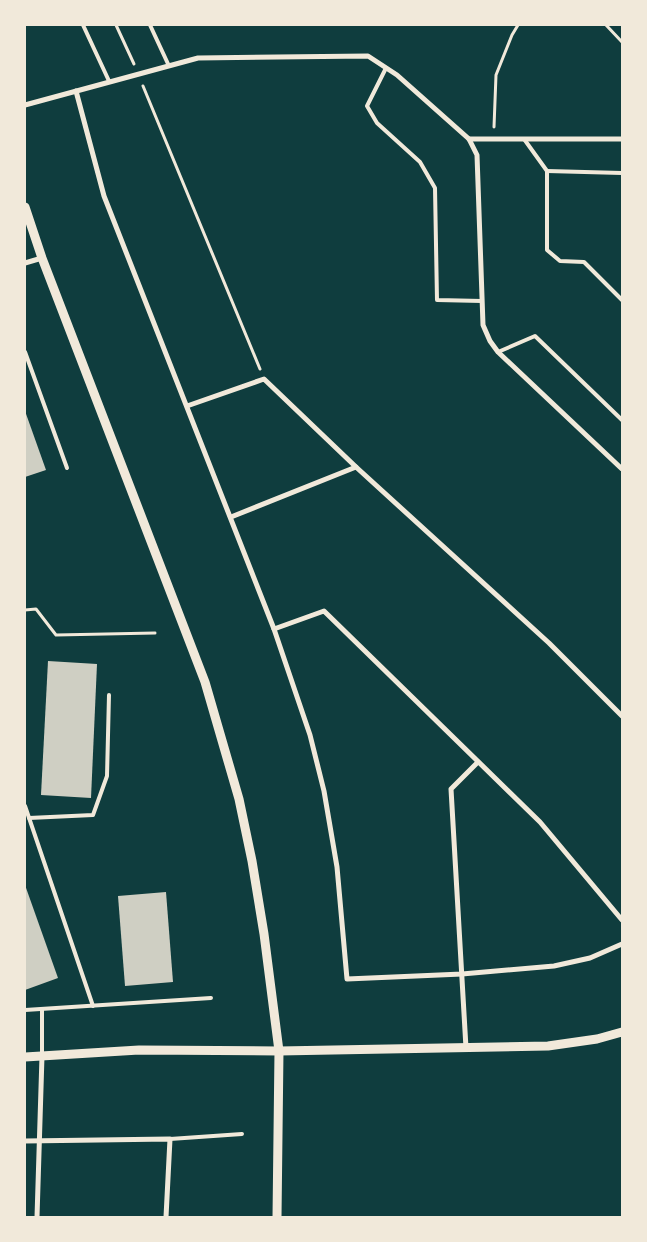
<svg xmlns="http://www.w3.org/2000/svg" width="647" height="1242" font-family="'Asap Condensed',sans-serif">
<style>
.building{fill:#cfcfc3}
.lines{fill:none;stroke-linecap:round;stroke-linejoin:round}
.path{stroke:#f1e9da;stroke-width:3}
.service{stroke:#f1e9da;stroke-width:4}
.minor{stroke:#f1e9da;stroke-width:5}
.tertiary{stroke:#f1e9da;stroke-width:9}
</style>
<rect width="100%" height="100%" fill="#0f3d3e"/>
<!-- building -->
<g class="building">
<path d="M25 411 46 470 25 477Z"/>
<path d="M48 661 97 664 91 798 41 795Z"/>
<path d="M25 885 58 978 25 990Z"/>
<path d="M166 892 173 982 125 986 118 896Z"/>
</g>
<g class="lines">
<!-- path -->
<g class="path">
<path d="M116 25 134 64"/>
<path d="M606 25 622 42"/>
<path d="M143 86 260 369"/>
<path d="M494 127 496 75 512 35 518 25"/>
<path d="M25 610 36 609 56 635 155 633"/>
</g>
<!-- service -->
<g class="service">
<path d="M83 25 109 81"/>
<path d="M150 25 169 66"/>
<path d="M386 68 367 106 377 123 420 162 435 188 437 300 482 301"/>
<path d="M524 139 547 171V250L560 261 584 262 622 300"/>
<path d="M547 171 622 173"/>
<path d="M25 352 67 468"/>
<path d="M498 352 535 336 622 420"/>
<path d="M25 806 93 1006"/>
<path d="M29 818 93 815 107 776 109 695"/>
<path d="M42 1009V1056"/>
<path d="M25 1010 211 998"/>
<path d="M170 1139 242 1134"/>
</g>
<!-- minor -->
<g class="minor">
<path d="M76 91 104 196 274 629 310 735 324 791 337 867 347 979 462 974 554 966 590 958 622 944"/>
<path d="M25 105 198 58 368 56 397 75 469 139 477 155 483 325 490 341 498 352 622 469"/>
<path d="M469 139H622"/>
<path d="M25 263 42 258"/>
<path d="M187 406 264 379 356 467 549 643 622 716"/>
<path d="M231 517 356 467"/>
<path d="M274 629 324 611 540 822 622 920"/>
<path d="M466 1048 451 789 478 762"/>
<path d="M25 1141 170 1139 166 1217"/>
<path d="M37 1217 42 1056"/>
</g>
<!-- tertiary -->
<g class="tertiary">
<path d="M25 207 42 258 205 682 239 799 252 861 264 934 279 1051 277 1217"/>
<path d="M25 1057 139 1050 279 1051 548 1046 597 1039 622 1032"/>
</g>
</g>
<!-- border -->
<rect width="647" height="1242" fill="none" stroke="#f1e9da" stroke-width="52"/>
</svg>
